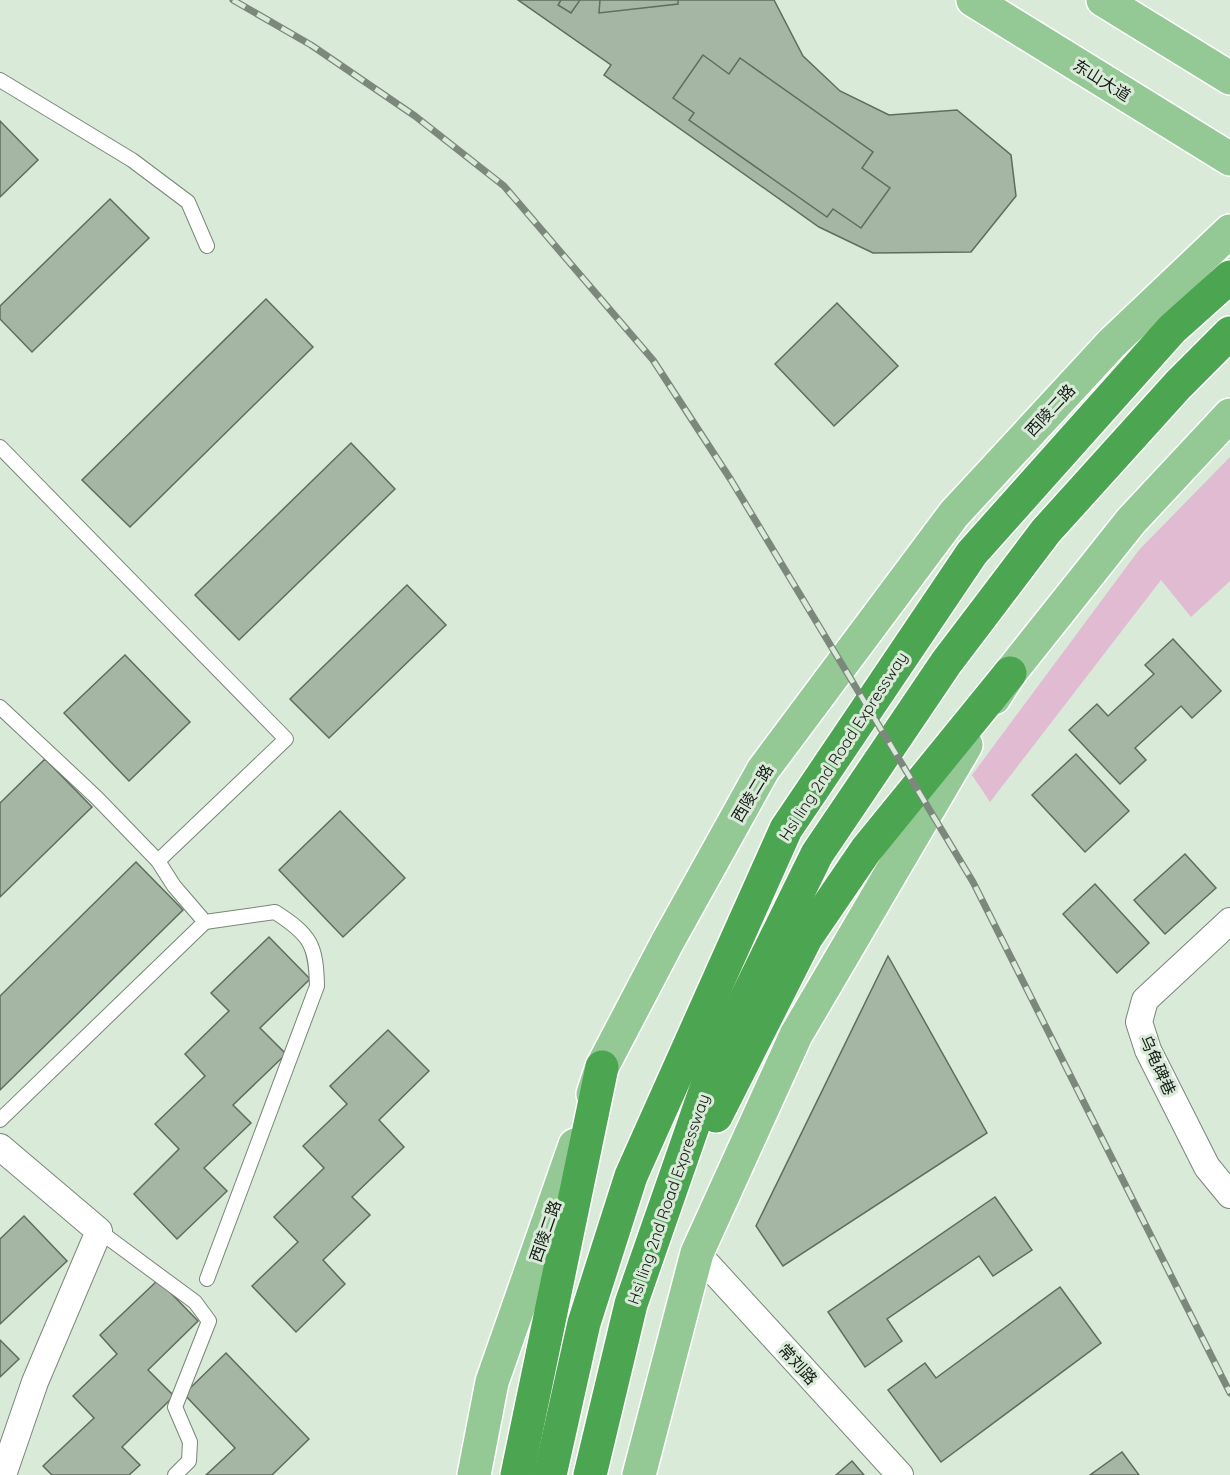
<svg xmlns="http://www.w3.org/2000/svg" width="1230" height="1475" font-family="Quicksand,'Noto Sans SC',sans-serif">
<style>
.green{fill:#e1bbd1}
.building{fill:#a6b6a5;stroke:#5f6d5e;stroke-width:1.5}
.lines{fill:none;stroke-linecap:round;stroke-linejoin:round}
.lane-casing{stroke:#788778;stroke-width:16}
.street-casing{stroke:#788778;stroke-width:28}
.primary-casing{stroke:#fff;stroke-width:36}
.highway-casing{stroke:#fff;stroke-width:36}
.lane{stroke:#fff;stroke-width:14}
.street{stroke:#fff;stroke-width:26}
.primary{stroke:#94c996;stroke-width:33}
.highway{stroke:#4ca550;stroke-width:33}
.rail-casing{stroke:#7c887c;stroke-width:7}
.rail{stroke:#d9ead9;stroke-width:4.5;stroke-dasharray:14;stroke-linecap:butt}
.labels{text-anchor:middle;stroke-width:6;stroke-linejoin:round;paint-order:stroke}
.street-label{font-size:16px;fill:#141a14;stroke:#d9ead9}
</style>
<rect width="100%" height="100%" fill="#d9ead9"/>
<!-- green -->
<path class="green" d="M1230 457V581L1191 617 1161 580 990 802 972 775 1139 550Z"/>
<!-- building -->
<g class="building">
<path d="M518 0H774L803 56 840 91 889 115 957 110 1011 155 1016 196 971 252 873 253 819 227 604 75 611 65Z"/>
<path d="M561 0H580L571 13 558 5Z"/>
<path d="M600 0H678V4L599 13Z"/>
<path d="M703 55 729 74 740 58 873 152 862 168 890 188 861 228 833 209 827 217 689 120 694 113 673 98Z"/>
<path d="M0 121 38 160 0 197Z"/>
<path d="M110 199 149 238 32 352 0 319V306Z"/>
<path d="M266 299 313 347 130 527 82 480Z"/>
<path d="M837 303 898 366 834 426 775 364Z"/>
<path d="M351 443 395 489 239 640 195 595Z"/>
<path d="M407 585 446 625 329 738 290 699Z"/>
<path d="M1173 639 1221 691 1192 718 1181 706 1135 748 1146 760 1120 784 1069 730 1097 704 1108 716 1154 674 1145 665Z"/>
<path d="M125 655 190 722 129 781 64 713Z"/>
<path d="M1076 754 1129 811 1085 852 1032 795Z"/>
<path d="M45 759 92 807 0 897V803Z"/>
<path d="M340 811 405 878 343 937 279 870Z"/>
<path d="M1185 854 1216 888 1165 934 1134 900Z"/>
<path d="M136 862 183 910 0 1090V996Z"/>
<path d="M1095 884 1149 943 1117 973 1063 914Z"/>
<path d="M269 937 310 979 260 1028 286 1054 233 1105 251 1123 204 1168 227 1191 177 1239 134 1194 179 1149 155 1124 205 1076 185 1054 229 1011 211 993Z"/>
<path d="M888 956 987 1133 783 1266 756 1226Z"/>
<path d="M388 1030 429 1071 379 1120 404 1147 352 1197 370 1215 323 1260 345 1284 296 1332 252 1286 298 1242 274 1217 324 1168 303 1146 347 1104 330 1086Z"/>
<path d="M995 1197 1032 1250 993 1276 979 1256 887 1319 902 1341 865 1367 828 1312Z"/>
<path d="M24 1216 67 1261 0 1324V1239Z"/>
<path d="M158 1280 198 1321 148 1370 174 1396 122 1447 140 1465 129 1475H52L43 1466 94 1418 73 1396 117 1354 100 1335Z"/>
<path d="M1060 1287 1101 1343 941 1462 888 1390 925 1363 936 1378Z"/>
<path d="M0 1340 19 1359 0 1377Z"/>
<path d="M226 1353 309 1439 272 1475H206L235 1448 184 1394Z"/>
<path d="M1122 1452 1139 1475H1090Z"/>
<path d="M852 1461 864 1475H836Z"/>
</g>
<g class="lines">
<defs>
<g id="lane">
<path d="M0 80 132 160 188 202 207 246"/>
<path d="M0 447 286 739 158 861 97 798 0 707"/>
<path d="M158 861 174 886 205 922 275 912C311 935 316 945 317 986L207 1279"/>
<path d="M0 1120 205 922"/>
<path d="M99 1231 195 1302 209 1321 175 1407 190 1442 189 1461 175 1475"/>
</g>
<g id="street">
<path d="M1230 921 1145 1000 1139 1022 1148 1050 1207 1167 1230 1195"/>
<path d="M0 1147 99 1231 35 1382 3 1475"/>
<path d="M697 1253 900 1475"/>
</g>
<g id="primary">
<path d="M973 0 1230 159"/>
<path d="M1103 0 1230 78"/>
<path d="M994 698 1010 673 1131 521 1230 415"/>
<path d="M593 1094 602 1067 668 941 763 770 954 514 1112 343 1230 231"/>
<path d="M474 1475 492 1382 575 1145"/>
<path d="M639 1475 697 1253 796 1035 966 745"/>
</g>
<g id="highway">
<path d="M716 1116 806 938 866 850 1010 673"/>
<path d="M517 1475 602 1067"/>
<path d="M550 1475 584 1323 631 1176 786 829 972 553 1172 329 1230 277"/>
<path d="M590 1475 631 1304 716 1060 817 854 946 663 1046 531 1178 385 1230 333"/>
</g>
</defs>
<!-- lane casing -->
<use href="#lane" class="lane-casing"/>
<!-- street casing -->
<use href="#street" class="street-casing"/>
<!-- primary casing -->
<use href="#primary" class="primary-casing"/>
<!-- highway casing -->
<use href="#highway" class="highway-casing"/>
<!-- lane -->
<use href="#lane" class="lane"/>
<!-- street -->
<use href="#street" class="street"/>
<!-- primary -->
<use href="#primary" class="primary"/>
<!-- highway -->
<use href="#highway" class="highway"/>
<defs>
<path id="rail" d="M233 0 311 45 415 116 504 186 653 360 731 480 973 882 1230 1393"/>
</defs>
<!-- rail casing -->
<use href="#rail" class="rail-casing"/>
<!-- rail -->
<use href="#rail" class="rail"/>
</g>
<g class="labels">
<!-- street labels -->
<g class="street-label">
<text transform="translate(1102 80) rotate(32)" y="6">东山大道</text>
<text transform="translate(1050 410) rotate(-47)" y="6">西陵二路</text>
<text transform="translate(843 746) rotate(-57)" y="6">Hsi ling 2nd Road Expressway</text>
<text transform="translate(752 793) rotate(-59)" y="6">西陵二路</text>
<text transform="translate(1158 1065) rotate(66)" y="6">乌龟碑巷</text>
<text transform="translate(668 1199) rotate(-71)" y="6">Hsi ling 2nd Road Expressway</text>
<text transform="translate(545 1231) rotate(-71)" y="6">西陵二路</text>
<text transform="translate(798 1364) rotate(48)" y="6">常刘路</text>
</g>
</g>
</svg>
